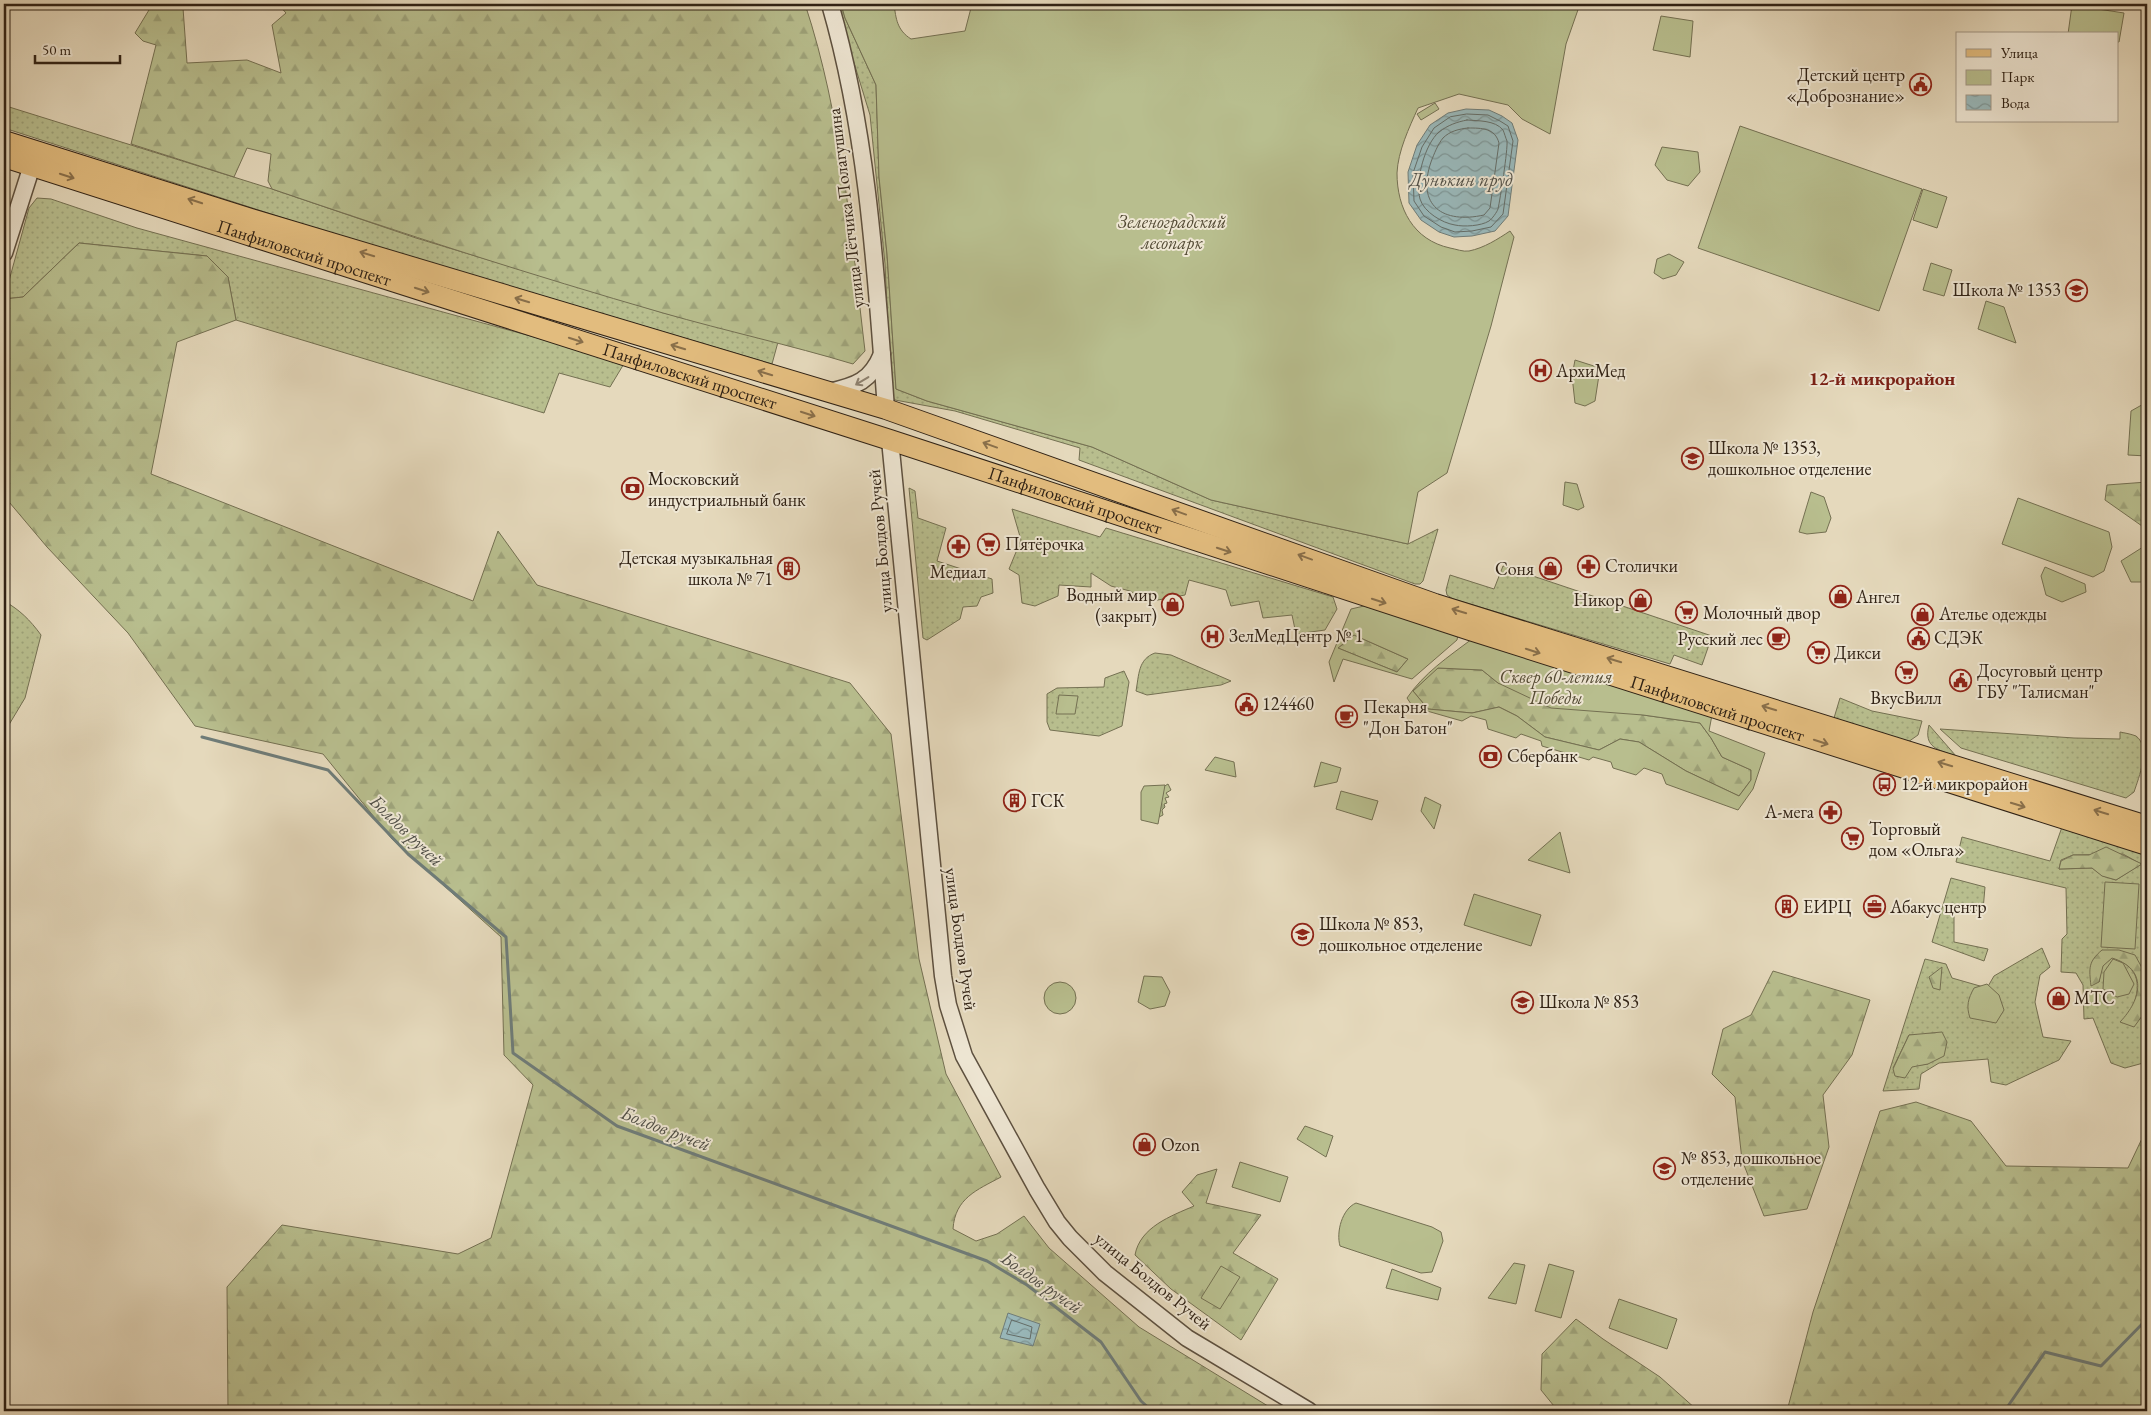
<svg xmlns="http://www.w3.org/2000/svg" width="2151" height="1415" font-family="'EB Garamond',serif">
<style>
.grass{fill:url(#grass-dots);stroke:#747052;fill-rule:evenodd}
.forest{fill:url(#forest-firs);stroke:#747052}
.green{fill:#b8be8e;stroke:#747052;fill-rule:evenodd}
.water{fill:url(#water-waves);stroke:#6f7c78}
.lines{fill:none;stroke-linecap:round;stroke-linejoin:round}
.shore{stroke:#646d68;stroke-width:1}
.stream{stroke:#6f7c78;stroke-width:3}
.minor-casing{stroke:#5d503f;stroke-width:19}
.major-casing{stroke:#302215;stroke-width:22}
.minor{stroke:#eee6d3;stroke-width:16}
.major{stroke:#e2bc7e;stroke-width:20}
.oneway{stroke:#896f4a}
.oneway2{stroke:#8f8474}
.labels{text-anchor:middle;stroke-width:4;stroke-linejoin:round;paint-order:stroke}
.poi-label{font-size:18px;fill:#302215;stroke:#eee6d3;text-anchor:start}
.street-label{font-size:18px;fill:#302215;stroke:#eee6d3}
.park-label{font-size:18px;font-style:italic;fill:#524933;stroke:#eee6d3}
.water-label{font-size:19px;font-style:italic;fill:#504f47;stroke:#eee6d3}
.neighbourhood-label{font-size:19px;font-weight:bold;fill:#7a1f14;stroke:#eee6d3}
</style>
<defs>
<pattern id="grass-dots" width="8" height="8" patternUnits="userSpaceOnUse" patternTransform="scale(1.25)"><rect width="8" height="8" fill="#b8be8e"/><path d="M2 2h.1M6 6h.1" fill="none" stroke="#9ea37a" stroke-width="1.8" stroke-linecap="round"/></pattern>
<pattern id="forest-firs" width="22" height="20" patternUnits="userSpaceOnUse" patternTransform="scale(1.25)"><rect width="22" height="20" fill="#b8be8e"/><path d="M5 1l3.5 6h-7zM16 11l3.5 6h-7z" fill="#9ea37a"/></pattern>
<pattern id="water-waves" width="16" height="10" patternUnits="userSpaceOnUse" patternTransform="scale(1.25)"><rect width="16" height="10" fill="#99b8ba"/><path d="M0 5q4-4 8 0t8 0" fill="none" stroke="#7d9596"/></pattern>
</defs>
<rect width="100%" height="100%" fill="#e5d9bc"/>
<filter id="stains"><feTurbulence type="fractalNoise" baseFrequency=".004" numOctaves="4"/><feColorMatrix values="0 0 0 0 .2 0 0 0 0 .09 0 0 0 0 .02 0 0 0 .5 -.17"/></filter>
<radialGradient id="worn" r=".72"><stop offset=".6" stop-color="#630" stop-opacity="0"/><stop offset="1" stop-color="#630" stop-opacity=".3"/></radialGradient>
<!-- grass -->
<g class="grass">
<path d="M836 4H841L845 18 876 85 879 177 887 254 896 389 927 401 1092 447 1211 500 1408 544 1438 529 1423 581 1420 584H1415L1079 460 1080 448 955 411 895 400 891 394 885 264 870 115Z"/>
<path d="M6 106 272 189 416 238 664 313 778 342 772 364 333 234 4 128V109Z"/>
<path d="M37 198 51 199 137 228 625 362 610 387 559 373 544 413 236 320 228 277 207 256 79 243 23 297 4 299 29 208Z"/>
<path d="M909 488 915 491 918 518 946 528 937 561 992 579 993 593 981 597 977 606 963 607 960 619 927 640 923 638Z"/>
<path d="M1012 509 1100 537 1106 528 1333 597 1337 609 1325 630 1296 634 1292 615 1263 618 1259 601 1231 606 1226 590 1189 580 1185 595 1147 602 1130 591 1111 586 1091 573V587L1059 585 1058 596 1035 606 1022 603 1019 575 1009 569 1021 540Z"/>
<path d="M1503 566 1712 636 1702 665 1674 655 1670 664 1453 599 1447 595 1446 590 1450 575 1494 589Z"/>
<path d="M4 601C20 610 30 620 41 635L25 698 7 728H4Z"/>
<path d="M1155 653 1171 655 1231 681 1221 685 1147 695 1136 691C1139 675 1138 659 1155 653Z"/>
<path d="M1124 671 1129 682 1122 726 1099 736 1050 730 1047 722V694L1057 688 1104 687 1105 678Z"/>
<path d="M1840 698 1872 711 1922 721 1918 735 1908 742 1834 718Z"/>
<path d="M1929 725 1956 756C1939 750 1923 748 1929 725Z"/>
<path d="M1940 729 2074 738 2120 739V732C2125 733 2131 734 2136 736 2151 747 2139 777 2134 792L2126 798 1961 748Z"/>
<path d="M2062 827 2147 852V977L2146 972 2102 950 2099 982 2102 966 2113 957C2140 968 2142 986 2131 1011L2145 1012 2147 1001V1062L2125 1068 2111 1063 2093 1018 2084 1019 2083 985 2076 973 2061 972 2062 939 2067 934 2066 888 1956 862 1962 837 2050 861ZM2123 854 2141 864 2116 880 2103 876 2092 868 2059 869 2061 860 2073 855Z"/>
<path d="M1951 878 1985 887 1983 910 1954 912V942L1988 949 1984 961 1932 942Z"/>
<path d="M2042 948 2050 967 2040 975 2035 1002 2043 1037 2071 1041 2059 1060 2006 1085 1991 1082 1988 1059 1939 1063 1921 1074 1919 1089 1883 1091 1925 959 1946 964 1952 978 1987 988 1994 976ZM1909 1035H1917L1928 1064 1893 1068Z"/>
</g>
<!-- forest -->
<g class="forest">
<path d="M278 4H805C842 116 851 234 865 351L853 364C790 345 726 331 663 313 531 275 401 233 272 189L268 181 271 154 247 148 234 177 131 144 156 45 143 41 135 33 152 5 183 8 187 63 247 60 281 73 272 25 286 13Z"/>
<path d="M79 243 207 256 228 277 236 320 177 342 151 474 473 601 498 531 537 585 850 683 891 734 919 959 946 1074 1001 1177C977 1190 955 1198 953 1229L976 1241 997 1234 1024 1216 1049 1248 1139 1327 1276 1411H228L227 1287 282 1225 458 1254 491 1238 533 1085 504 1055 501 937 392 839 323 754 195 726 128 633 47 547 4 496V299L23 297Z"/>
<path d="M2147 482V527L2142 526 2105 500 2107 485Z"/>
<path d="M1354 635 1408 659 1397 672 1338 648Z"/>
<path d="M1437 668 1482 670 1498 683 1643 715 1700 723 1711 738 1722 757 1751 770V780L1739 796 1686 771 1639 742 1620 739 1599 750 1545 737 1517 716 1499 707 1472 713 1428 709 1413 691Z"/>
<path d="M1168 784 1171 790 1166 793 1169 797 1165 798 1167 803 1164 804 1165 807 1162 810 1163 815 1159 817 1163 787Z"/>
<path d="M2106 847 2142 864 2116 880 2102 876 2092 868 2059 869 2061 861 2073 855H2089Z"/>
<path d="M2102 950H2119L2135 955 2147 977V1001L2145 1012 2134 1027 2120 1022C2142 999 2148 969 2112 958L2103 966 2099 982 2091 986C2089 968 2088 962 2102 950Z"/>
<path d="M1942 967 1940 990 1933 988 1929 977Z"/>
<path d="M1773 971 1870 1000 1852 1055 1823 1095 1829 1147 1807 1209 1764 1216 1742 1160 1735 1097 1712 1074 1723 1029 1751 1015Z"/>
<path d="M1942 1032 1947 1042 1944 1056 1928 1064 1912 1067 1905 1078 1895 1076 1893 1069 1909 1035Z"/>
<path d="M1916 1102 1971 1121 2006 1166 2128 1168 2147 1128V1411H1787L1813 1312 1880 1111Z"/>
<path d="M1217 1169 1206 1203 1261 1215 1233 1253 1278 1279 1241 1340 1171 1289 1135 1255C1140 1227 1171 1216 1194 1206L1182 1192 1197 1175Z"/>
<path d="M1576 1319 1603 1339 1660 1377 1696 1409 1725 1411H1558L1541 1390 1542 1354Z"/>
</g>
<!-- green -->
<g class="green">
<path d="M841 4H894C896 19 897 30 911 39L965 31 972 4H1580L1566 44 1550 134 1522 119 1508 105 1459 94 1418 108C1409 128 1398 151 1397 173 1397 208 1413 240 1450 248 1456 249 1463 252 1469 251 1484 248 1498 239 1510 231L1514 237 1491 326 1447 473 1418 492 1408 544 1211 500 1092 447 927 401 896 389 887 254 879 177 876 85 845 18Z"/>
<path d="M2072 5 2124 13 2119 42H2117V34H2068Z"/>
<path d="M1661 16 1693 21 1690 57 1653 50Z"/>
<path d="M1435 103 1439 109 1421 120 1417 114Z"/>
<path d="M1740 126 1922 189 1879 311 1698 248Z"/>
<path d="M1662 147 1698 152 1700 172 1688 186 1667 180 1655 165Z"/>
<path d="M1923 189 1947 197 1937 228 1913 220Z"/>
<path d="M1669 254 1684 262 1676 275 1663 279 1654 273 1657 259Z"/>
<path d="M1931 263 1952 270 1944 296 1923 290Z"/>
<path d="M1986 301 2004 307 2016 343 1978 329Z"/>
<path d="M1575 360 1597 367 1599 375 1595 401 1585 406 1575 403 1572 376Z"/>
<path d="M2147 402V456L2128 455 2131 411Z"/>
<path d="M1565 482 1577 484 1584 507 1578 510 1563 505Z"/>
<path d="M1811 492 1824 497 1831 518 1826 532 1807 534 1799 532Z"/>
<path d="M2018 498 2109 532 2112 547 2104 571 2093 577 2002 544Z"/>
<path d="M2143 547 2147 548V582H2131L2121 561Z"/>
<path d="M2045 567 2085 584 2086 592 2062 602 2046 595 2041 576Z"/>
<path d="M1364 606 1458 635 1457 640 1412 679 1343 659 1334 682 1329 662 1351 609ZM1354 635 1408 659 1397 672 1338 648Z"/>
<path d="M1472 639 1712 715 1709 731 1765 753 1753 789 1738 810 1666 784 1662 774 1644 768 1636 775 1613 768 1611 762 1593 757 1589 760 1542 746 1541 741 1521 734 1516 738 1488 729 1486 720 1471 716 1462 721 1413 707 1407 698C1424 673 1448 657 1472 639ZM1438 668 1482 670 1498 683 1551 708 1643 715 1700 723 1711 738 1722 757 1751 770V780L1739 796 1686 771 1639 742 1620 739 1599 750 1545 737 1517 716 1499 707 1472 713 1428 709 1413 691Z"/>
<path d="M1059 695 1078 696 1075 714H1056Z"/>
<path d="M1215 757 1234 762 1236 777 1205 770Z"/>
<path d="M1321 762 1341 768 1337 782 1314 787Z"/>
<path d="M1165 785 1158 824 1141 820V792L1144 786Z"/>
<path d="M1341 791 1378 801 1372 820 1336 809Z"/>
<path d="M1425 797 1441 805 1434 829 1421 811Z"/>
<path d="M1560 832 1570 873 1528 860Z"/>
<path d="M2105 882 2139 884 2135 949 2101 947Z"/>
<path d="M1474 894 1541 915 1531 946 1464 925Z"/>
<path d="M2113 959 2123 963 2134 984 2129 994 2117 997 2103 989 2104 972Z"/>
<path d="M1144 976 1162 977 1170 992 1165 1006 1150 1009 1138 1002Z"/>
<circle cx="1060" cy="998" r="16"/>
<path d="M1987 984 1999 995 2004 1010 1996 1023 1970 1018C1966 1006 1968 999 1974 988Z"/>
<path d="M1305 1126 1333 1136 1326 1157 1297 1139Z"/>
<path d="M1240 1162 1288 1177 1280 1202 1232 1187Z"/>
<path d="M1356 1203 1432 1227 1441 1232 1443 1241 1432 1272 1421 1273 1340 1246C1336 1232 1342 1209 1356 1203Z"/>
<path d="M1514 1263 1525 1265 1516 1304 1488 1298Z"/>
<path d="M1549 1264 1574 1271 1561 1318 1535 1311Z"/>
<path d="M1221 1266 1240 1277 1220 1309 1201 1298Z"/>
<path d="M1392 1269 1441 1288 1438 1300 1386 1288Z"/>
<path d="M1619 1299 1677 1319 1667 1349 1609 1328Z"/>
</g>
<!-- water -->
<g class="water">
<path d="M1466 109 1489 110 1502 116 1512 123 1518 140 1508 216 1495 231 1472 236 1454 237 1439 232 1421 220 1409 203 1408 172 1417 145 1430 125 1448 113Z"/>
<path d="M1008 1313 1040 1324 1033 1346 1000 1338Z"/>
</g>
<g class="lines">
<!-- shore -->
<g class="shore">
<path d="M1467 114 1488 115 1500 121 1508 126 1513 141 1503 214 1491 227 1472 231 1455 232 1441 227 1424 216 1414 201 1413 173 1422 147 1434 128 1450 117Z"/>
<path d="M1467 120C1478 121 1495 120 1503 130 1504 132 1506 139 1507 141 1508 149 1500 200 1498 209 1497 212 1492 219 1489 221 1481 226 1464 227 1455 225 1442 223 1424 212 1420 199 1415 180 1425 144 1439 132 1448 125 1457 122 1467 120Z"/>
<path d="M1468 128C1482 128 1495 128 1499 143L1490 208 1484 215C1443 224 1416 206 1431 162 1434 154 1438 144 1443 138 1450 131 1459 129 1468 128Z"/>
<path d="M1012 1320 1032 1327 1030 1339 1007 1334Z"/>
</g>
<!-- stream -->
<g class="stream">
<path d="M202 737 328 770 408 854 506 937 513 1053 617 1126 987 1261 1027 1285 1101 1342 1141 1401 1152 1411"/>
<path d="M2000 1411 2006 1409 2045 1352 2101 1366 2147 1319"/>
</g>
<defs>
<g id="minor">
<path d="M830 4C868 135 876 274 886 409"/>
<path d="M4 253 35 156"/>
<path d="M829 392C856 386 871 381 882 354"/>
<path d="M890 440 943 976 948 1005 964 1056 1037 1189 1057 1222 1070 1238 1105 1273 1187 1338 1309 1411"/>
</g>
<g id="major">
<path d="M4 141 251 219 886 409 1435 604 2147 826"/>
<path id="s1" d="M4 157 890 440 1470 630 2147 845"/>
</g>
</defs>
<!-- minor casing -->
<use href="#minor" class="minor-casing"/>
<!-- major casing -->
<use href="#major" class="major-casing"/>
<!-- minor -->
<use href="#minor" class="minor"/>
<!-- major -->
<use href="#major" class="major"/>
</g>
<!-- one-way arrows -->
<defs><path id="oneway-shaft" d="M-6 0H5M1.5-3L5.5 0L1.5 3" fill="none" stroke-width="1.6" stroke-linecap="round" stroke-linejoin="round" transform="scale(1.25)"/></defs>
<g class="oneway">
<use href="#oneway-shaft" transform="translate(67 176) rotate(18)"/>
<use href="#oneway-shaft" transform="translate(195 201) rotate(-162)"/>
<use href="#oneway-shaft" transform="translate(367 254) rotate(-163)"/>
<use href="#oneway-shaft" transform="translate(422 290) rotate(18)"/>
<use href="#oneway-shaft" transform="translate(522 300) rotate(-163)"/>
<use href="#oneway-shaft" transform="translate(576 340) rotate(18)"/>
<use href="#oneway-shaft" transform="translate(678 347) rotate(-163)"/>
<use href="#oneway-shaft" transform="translate(765 373) rotate(-163)"/>
<use href="#oneway-shaft" transform="translate(808 414) rotate(18)"/>
<use href="#oneway-shaft" transform="translate(990 445) rotate(-160)"/>
<use href="#oneway-shaft" transform="translate(1179 512) rotate(-160)"/>
<use href="#oneway-shaft" transform="translate(1224 550) rotate(18)"/>
<use href="#oneway-shaft" transform="translate(1305 557) rotate(-160)"/>
<use href="#oneway-shaft" transform="translate(1379 601) rotate(18)"/>
<use href="#oneway-shaft" transform="translate(1459 611) rotate(-163)"/>
<use href="#oneway-shaft" transform="translate(1533 651) rotate(18)"/>
<use href="#oneway-shaft" transform="translate(1614 660) rotate(-163)"/>
<use href="#oneway-shaft" transform="translate(1769 708) rotate(-163)"/>
<use href="#oneway-shaft" transform="translate(1821 742) rotate(18)"/>
<use href="#oneway-shaft" transform="translate(1945 764) rotate(-163)"/>
<use href="#oneway-shaft" transform="translate(2018 805) rotate(17)"/>
<use href="#oneway-shaft" transform="translate(2101 812) rotate(-163)"/>
</g>
<use class="oneway2" href="#oneway-shaft" transform="translate(862 381) rotate(149)"/>
<!-- icons -->
<defs>
<symbol id="civic-ring" viewBox="-11 -11 22 22"><circle r="9.5" fill="#eee6d3" stroke="#8f2418" stroke-width="1.5"/><path d="M-.6-6.5H3V-4.5H.6V-3L4-1V1h2V6H-6V1h2V-1L-.6-3ZM-1.2 2.5V6h2.4V2.5Z" fill="#8f2418"/></symbol>
<symbol id="school-ring" viewBox="-11 -11 22 22"><circle r="9.5" fill="#eee6d3" stroke="#8f2418" stroke-width="1.5"/><path d="M0-5L7-2L0 1L-7-2ZM-4 1L0 2.5L4 1V4Q0 6-4 4Z" fill="#8f2418"/></symbol>
<symbol id="hospital-ring" viewBox="-11 -11 22 22"><circle r="9.5" fill="#eee6d3" stroke="#8f2418" stroke-width="1.5"/><path d="M-5-5h3v3.5h4V-5h3V5h-3V1.5h-4V5h-3Z" fill="#8f2418"/></symbol>
<symbol id="bank-ring" viewBox="-11 -11 22 22"><circle r="9.5" fill="#eee6d3" stroke="#8f2418" stroke-width="1.5"/><path d="M-6-4H6V4H-6ZM0-2.3a2.3 2.3 0 1 0 0 4.6a2.3 2.3 0 1 0 0-4.6Z" fill="#8f2418"/></symbol>
<symbol id="supermarket-ring" viewBox="-11 -11 22 22"><circle r="9.5" fill="#eee6d3" stroke="#8f2418" stroke-width="1.5"/><path d="M-6-5.5h2.5l.6 2H6L4.5 2H-2.5L-4.4-4H-6ZM-1.5 3.2a1.3 1.3 0 1 0 .1 0ZM3 3.2a1.3 1.3 0 1 0 .1 0Z" fill="#8f2418"/></symbol>
<symbol id="pharmacy-ring" viewBox="-11 -11 22 22"><circle r="9.5" fill="#eee6d3" stroke="#8f2418" stroke-width="1.5"/><path d="M-2-6h4v4h4v4h-4v4h-4v-4h-4v-4h4Z" fill="#8f2418"/></symbol>
<symbol id="building-ring" viewBox="-11 -11 22 22"><circle r="9.5" fill="#eee6d3" stroke="#8f2418" stroke-width="1.5"/><path d="M-4-6H4V6H1V3H-1V6H-4ZM-2.5-4.3h1.7v1.8h-1.7ZM.8-4.3h1.7v1.8H.8ZM-2.5-1h1.7V.8h-1.7ZM.8-1h1.7V.8H.8Z" fill="#8f2418"/></symbol>
<symbol id="shop-ring" viewBox="-11 -11 22 22"><circle r="9.5" fill="#eee6d3" stroke="#8f2418" stroke-width="1.5"/><path d="M-5-2.5h2.3a2.7 3.5 0 0 1 5.4 0H5L5.5 6h-11ZM-1.5-2.5h3a1.5 2.3 0 0 0-3 0Z" fill="#8f2418"/></symbol>
<symbol id="cafe-ring" viewBox="-11 -11 22 22"><circle r="9.5" fill="#eee6d3" stroke="#8f2418" stroke-width="1.5"/><path d="M-5.5-4.5H6V0H3Q3 3.5 0 3.5H-2.5Q-5.5 3.5-5.5 0ZM3-3.2v2h1.7v-2ZM-6 4.5H4V6H-6Z" fill="#8f2418"/></symbol>
<symbol id="bus-ring" viewBox="-11 -11 22 22"><circle r="9.5" fill="#eee6d3" stroke="#8f2418" stroke-width="1.5"/><path d="M-5-6H5V4H4V6H2V4H-2V6H-4V4H-5ZM-3.5-4V0h7V-4ZM-3.5 1.2v1.5H-2V1.2ZM2 1.2v1.5H3.5V1.2Z" fill="#8f2418"/></symbol>
<symbol id="office-ring" viewBox="-11 -11 22 22"><circle r="9.5" fill="#eee6d3" stroke="#8f2418" stroke-width="1.5"/><path d="M-6-3h4V-5.5h4V-3h4V5H-6ZM-1-4.5V-3h2v-1.5ZM-6 0V1H6V0Z" fill="#8f2418"/></symbol>
</defs>
<g fill-rule="evenodd">
<use href="#civic-ring" x="1908" y="72" width="25" height="25"/>
<use href="#school-ring" x="2064" y="278" width="25" height="25"/>
<use href="#hospital-ring" x="1528" y="358" width="25" height="25"/>
<use href="#school-ring" x="1680" y="446" width="25" height="25"/>
<use href="#bank-ring" x="620" y="476" width="25" height="25"/>
<use href="#supermarket-ring" x="976" y="532" width="25" height="25"/>
<use href="#pharmacy-ring" x="946" y="534" width="25" height="25"/>
<use href="#pharmacy-ring" x="1576" y="554" width="25" height="25"/>
<use href="#building-ring" x="776" y="556" width="25" height="25"/>
<use href="#shop-ring" x="1538" y="556" width="25" height="25"/>
<use href="#shop-ring" x="1828" y="584" width="25" height="25"/>
<use href="#shop-ring" x="1628" y="588" width="25" height="25"/>
<use href="#shop-ring" x="1160" y="592" width="25" height="25"/>
<use href="#supermarket-ring" x="1674" y="600" width="25" height="25"/>
<use href="#shop-ring" x="1910" y="602" width="25" height="25"/>
<use href="#hospital-ring" x="1200" y="624" width="25" height="25"/>
<use href="#civic-ring" x="1906" y="626" width="25" height="25"/>
<use href="#cafe-ring" x="1766" y="626" width="25" height="25"/>
<use href="#supermarket-ring" x="1806" y="640" width="25" height="25"/>
<use href="#supermarket-ring" x="1894" y="660" width="25" height="25"/>
<use href="#civic-ring" x="1948" y="668" width="25" height="25"/>
<use href="#civic-ring" x="1234" y="692" width="25" height="25"/>
<use href="#cafe-ring" x="1334" y="704" width="25" height="25"/>
<use href="#bank-ring" x="1478" y="744" width="25" height="25"/>
<use href="#bus-ring" x="1872" y="772" width="25" height="25"/>
<use href="#building-ring" x="1002" y="788" width="25" height="25"/>
<use href="#pharmacy-ring" x="1818" y="800" width="25" height="25"/>
<use href="#supermarket-ring" x="1840" y="826" width="25" height="25"/>
<use href="#building-ring" x="1774" y="894" width="25" height="25"/>
<use href="#office-ring" x="1862" y="894" width="25" height="25"/>
<use href="#school-ring" x="1290" y="922" width="25" height="25"/>
<use href="#shop-ring" x="2046" y="986" width="25" height="25"/>
<use href="#school-ring" x="1510" y="990" width="25" height="25"/>
<use href="#shop-ring" x="1132" y="1132" width="25" height="25"/>
<use href="#school-ring" x="1652" y="1156" width="25" height="25"/>
</g>
<g class="labels">
<!-- poi labels -->
<g class="poi-label">
<text x="1905" y="81" text-anchor="end">Детский центр<tspan x="1905" dy="21">«Добрознание»</tspan></text>
<text x="2061" y="296" text-anchor="end">Школа № 1353</text>
<text x="1556" y="377">АрхиМед</text>
<text x="1708" y="454">Школа № 1353,<tspan x="1708" dy="21">дошкольное отделение</tspan></text>
<text x="648" y="485">Московский<tspan x="648" dy="21">индустриальный банк</tspan></text>
<text x="1005" y="550">Пятёрочка</text>
<text x="773" y="564" text-anchor="end">Детская музыкальная<tspan x="773" dy="21">школа № 71</tspan></text>
<text x="1605" y="572">Столички</text>
<text x="1534" y="575" text-anchor="end">Соня</text>
<text x="958" y="578" text-anchor="middle">Медиал</text>
<text x="1157" y="601" text-anchor="end">Водный мир<tspan x="1157" dy="21">(закрыт)</tspan></text>
<text x="1856" y="603">Ангел</text>
<text x="1624" y="606" text-anchor="end">Никор</text>
<text x="1703" y="619">Молочный двор</text>
<text x="1939" y="620">Ателье одежды</text>
<text x="1229" y="642">ЗелМедЦентр № 1</text>
<text x="1934" y="644">СДЭК</text>
<text x="1763" y="645" text-anchor="end">Русский лес</text>
<text x="1834" y="659">Дикси</text>
<text x="1977" y="677">Досуговый центр<tspan x="1977" dy="21">ГБУ "Талисман"</tspan></text>
<text x="1906" y="704" text-anchor="middle">ВкусВилл</text>
<text x="1262" y="710">124460</text>
<text x="1363" y="713">Пекарня<tspan x="1363" dy="21">"Дон Батон"</tspan></text>
<text x="1507" y="762">Сбербанк</text>
<text x="1901" y="790">12-й микрорайон</text>
<text x="1031" y="807">ГСК</text>
<text x="1814" y="818" text-anchor="end">А-мега</text>
<text x="1869" y="835">Торговый<tspan x="1869" dy="21">дом «Ольга»</tspan></text>
<text x="1803" y="913">ЕИРЦ</text>
<text x="1890" y="913">Абакус центр</text>
<text x="1319" y="930">Школа № 853,<tspan x="1319" dy="21">дошкольное отделение</tspan></text>
<text x="2074" y="1004">МТС</text>
<text x="1539" y="1008">Школа № 853</text>
<text x="1161" y="1151">Ozon</text>
<text x="1681" y="1164">№ 853, дошкольное<tspan x="1681" dy="21">отделение</tspan></text>
</g>
<!-- street labels -->
<g class="street-label">
<text transform="translate(846 208) rotate(-97)" y="6">улица Лётчика Полагушина</text>
<text dy="6" stroke="none"><textPath href="#s1" startOffset="315">Панфиловский проспект</textPath></text>
<text dy="6" stroke="none"><textPath href="#s1" startOffset="720">Панфиловский проспект</textPath></text>
<text dy="6" stroke="none"><textPath href="#s1" startOffset="1125">Панфиловский проспект</textPath></text>
<text transform="translate(880 541) rotate(-95)" y="6">улица Болдов Ручей</text>
<text dy="6" stroke="none"><textPath href="#s1" startOffset="1800">Панфиловский проспект</textPath></text>
<text transform="translate(961 939) rotate(82)" y="6">улица Болдов Ручей</text>
<text transform="translate(1153 1281) rotate(39)" y="6">улица Болдов Ручей</text>
</g>
<!-- park labels -->
<g class="park-label">
<text x="1172" y="228">Зеленоградский<tspan x="1172" dy="21">лесопарк</tspan></text>
<text x="1556" y="683">Сквер 60-летия<tspan x="1556" dy="21">Победы</tspan></text>
</g>
<!-- water labels -->
<g class="water-label">
<text x="1461" y="186">Дунькин пруд</text>
<text transform="translate(407 830) rotate(44)" y="7">Болдов ручей</text>
<text transform="translate(666 1128) rotate(21)" y="7">Болдов ручей</text>
<text transform="translate(1042 1282) rotate(35)" y="7">Болдов ручей</text>
</g>
<!-- neighbourhood labels -->
<g class="neighbourhood-label">
<text x="1882" y="385">12-й микрорайон</text>
</g>
</g>
<!-- margin -->
<rect width="2151" height="1415" fill="none" stroke="#e5d9bc" stroke-width="20"/>
<rect x="5" y="5" width="2141" height="1405" fill="none" stroke="#302215" stroke-width="2.5"/>
<rect x="10" y="10" width="2131" height="1395" fill="none" stroke="#302215"/>
<!-- legend -->
<rect x="1956" y="32" width="162" height="90" fill="#eee6d3" stroke="#a29887"/>
<rect x="1966" y="49" width="25" height="8" fill="#e2bc7e" stroke="#a29887"/>
<text x="2001" y="58" font-size="15" fill="#302215">Улица</text>
<rect x="1966" y="70" width="25" height="15" fill="#b8be8e" stroke="#a29887"/>
<text x="2001" y="82" font-size="15" fill="#302215">Парк</text>
<rect x="1966" y="95" width="25" height="15" fill="url(#water-waves)" stroke="#a29887"/>
<text x="2001" y="108" font-size="15" fill="#302215">Вода</text>
<!-- scale -->
<path d="M35 55v8h85v-8" fill="none" stroke="#302215" stroke-width="2.5"/>
<text x="42" y="55" font-size="15" fill="#302215" stroke="#eee6d3" stroke-width="4" paint-order="stroke">50 m</text>
<rect width="100%" height="100%" filter="url(#stains)"/>
<rect width="100%" height="100%" fill="url(#worn)"/>
</svg>
